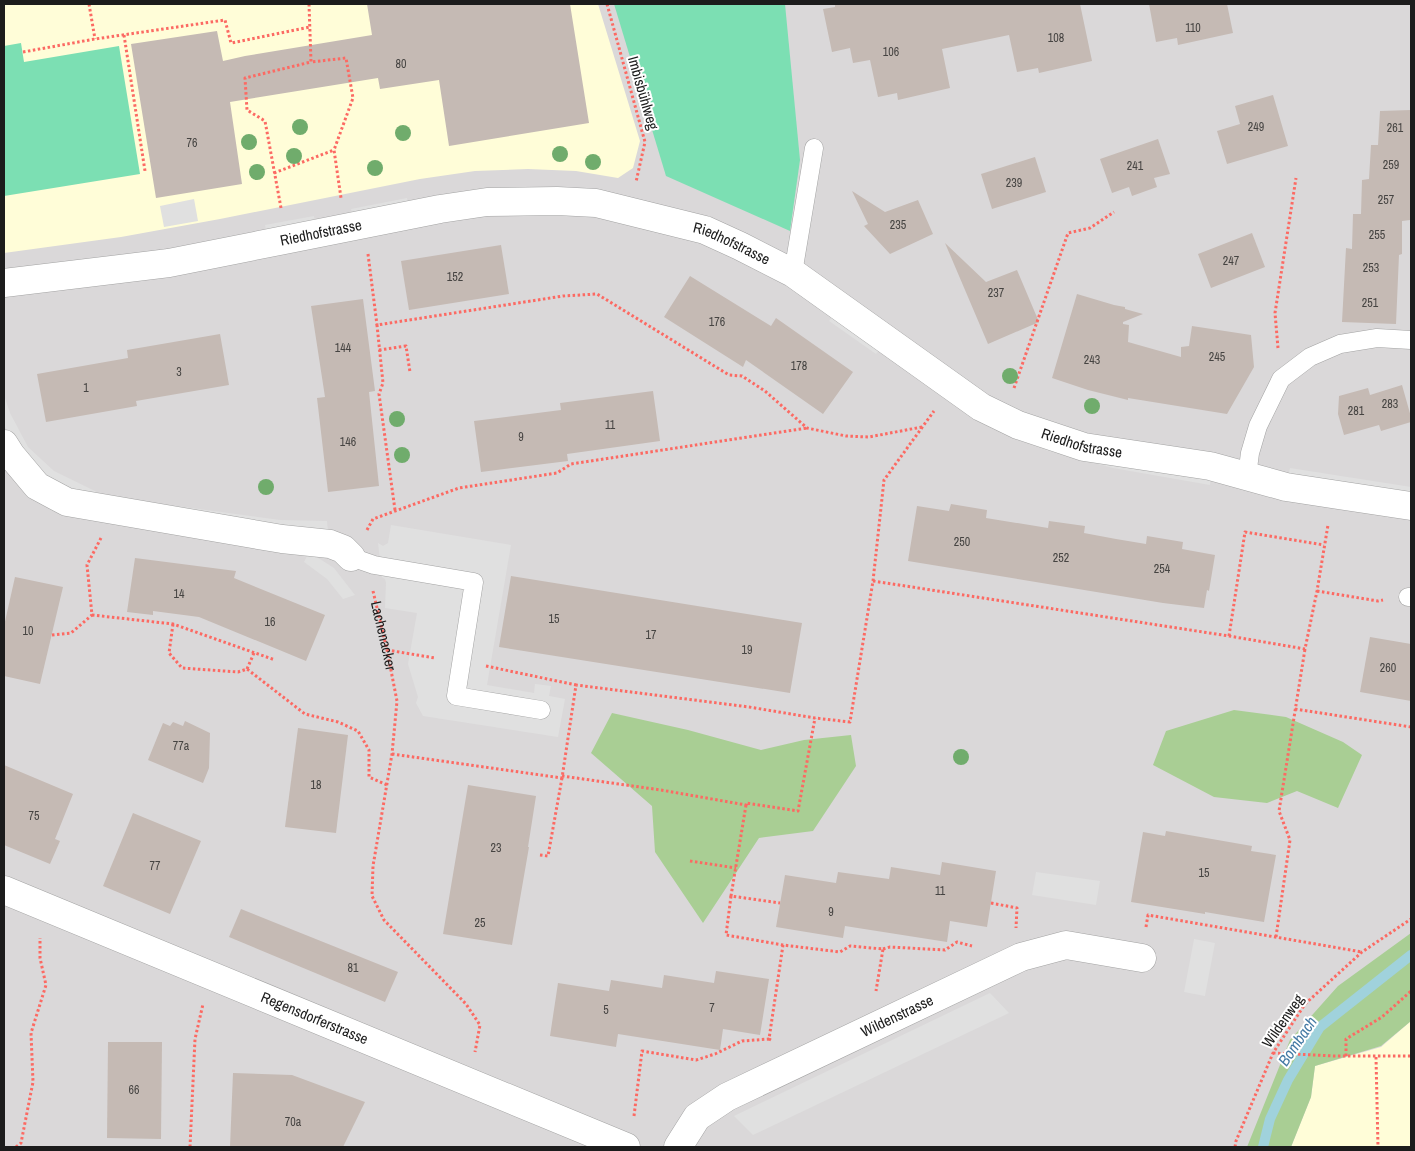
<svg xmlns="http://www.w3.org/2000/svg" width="1415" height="1151" font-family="'Archivo Narrow',sans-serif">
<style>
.residential{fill:#dad8d9}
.education{fill:#fffdd8}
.forest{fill:#a9ce94}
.pitch{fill:#7cdfb3}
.parking{fill:#e0e0e0}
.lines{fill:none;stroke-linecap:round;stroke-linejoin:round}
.stream{stroke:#a0d2dc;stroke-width:10}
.building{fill:#c5bab4}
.service-casing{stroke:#a3a3a3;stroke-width:19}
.minor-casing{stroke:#a3a3a3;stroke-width:29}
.tertiary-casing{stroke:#a3a3a3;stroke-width:29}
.path{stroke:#fc6a63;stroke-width:3;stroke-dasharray:2.5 2.5;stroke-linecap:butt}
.service{stroke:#fff;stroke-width:18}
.minor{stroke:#fff;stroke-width:28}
.tertiary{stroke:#fff;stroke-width:28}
.tree{fill:#70ac6c}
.labels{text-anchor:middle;stroke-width:4;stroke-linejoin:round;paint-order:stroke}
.number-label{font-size:12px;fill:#464442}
.street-label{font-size:15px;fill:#1c1c1c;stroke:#fff}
.water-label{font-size:16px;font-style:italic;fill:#447aa4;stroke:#fff}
</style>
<rect width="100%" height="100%" fill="#ede8e1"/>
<!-- residential -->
<rect class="residential" x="4" y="4" width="1407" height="1143"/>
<!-- education -->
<g class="education">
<path d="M4 4H598L640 141 633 168 618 178 576 171 528 169 475 171 420 179 220 219 121 237 4 253Z"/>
<path d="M1411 1021V1147H1291L1311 1097 1315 1066 1381 1047Z"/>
</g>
<!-- forest -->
<g class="forest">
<path d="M1234 710 1286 717 1343 742 1362 755 1338 808 1297 791 1267 803 1214 797 1153 765 1166 731Z"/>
<path d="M612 713 688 730 761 750 804 740 851 735 856 766 813 831 759 838 703 923 655 852 652 806 591 753Z"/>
<path d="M1411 933V1021L1381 1046 1315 1066 1311 1097 1291 1147H1247L1290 1040 1338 986Z"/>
</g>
<!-- pitch -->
<g class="pitch">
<path d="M614 4H785L800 160 790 231 666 176Z"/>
<path d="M21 43 24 62 119 46 140 174 4 196V46Z"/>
</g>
<!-- parking -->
<g class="parking">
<path d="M407 198 409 207 353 219 351 209Z"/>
<path d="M194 199 198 221 164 227 160 206Z"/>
<path d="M314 216 316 226 267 235 265 225Z"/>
<path d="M835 313 882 347 876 354 829 321Z"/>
<path d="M4 395 10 413 28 447 54 471 101 494 162 504 280 520 327 521 328 532 100 504 35 472 15 447 4 425Z"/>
<path d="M1047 440 1211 475 1210 485 1113 468 1045 450Z"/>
<path d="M1290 468 1411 487V497L1288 476Z"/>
<path d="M391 525 511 545 487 685 534 693 535 684 551 686 549 696 565 699 558 737 423 716 416 703 418 697 408 664 417 613 385 608 386 583 385 579 382 577 378 543 383 546 388 543Z"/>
<path d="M309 552 334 568 355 595 343 599 327 579 304 562Z"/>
<path d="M1036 872 1100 881 1096 905 1032 895Z"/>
<path d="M1194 939 1215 943 1205 996 1184 992Z"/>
<path d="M990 993 1009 1013 753 1135 734 1116Z"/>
</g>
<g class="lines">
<!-- stream -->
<path class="stream" d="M1263 1147 1270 1119 1288 1080 1320 1027 1411 955"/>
</g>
<!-- building -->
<g class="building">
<path d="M367 4H570L589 123 449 146 439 80 380 89 378 78 230 102 242 184 156 198 131 44 217 31 223 61 245 56 372 35Z"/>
<path d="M835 4H1080L1092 61 1039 73 1038 68 1017 72 1009 35 942 49 950 88 898 100 897 93 878 97 870 60 853 63 850 48 832 52 823 9 835 7Z"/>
<path d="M1149 4H1227L1233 33 1178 45 1177 38 1156 42Z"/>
<path d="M1273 95 1288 146 1227 164 1217 131 1240 124 1235 106Z"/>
<path d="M1411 110 1410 220 1402 221V254L1399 255 1396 324 1342 322 1346 248 1352 249 1353 214H1361L1362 180 1369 179 1371 145H1378L1380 111Z"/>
<path d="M1158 139 1170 174 1154 178 1157 187 1132 196 1129 187 1112 193 1100 159Z"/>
<path d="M1035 157 1046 192 992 209 981 174Z"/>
<path d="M852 191 885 212 918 200 933 234 890 254 864 226 868 224Z"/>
<path d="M1252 233 1265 267 1211 288 1198 254Z"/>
<path d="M945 243 986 282 1017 270 1039 322 988 344Z"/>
<path d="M501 245 509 294 409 310 401 261Z"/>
<path d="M690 276 771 326 776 318 853 372 823 414 746 360 743 367 664 317Z"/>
<path d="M1077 294 1114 305 1125 307V309L1143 314 1123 322V324L1129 325 1128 342 1181 357V347L1189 346 1192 326 1251 335 1254 367 1227 414 1128 398V400L1088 390 1052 378Z"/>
<path d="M363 299 375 391 369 392 379 486 328 492 317 398 325 397 311 306Z"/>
<path d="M220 334 229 385 136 401 137 406 46 422 37 374 128 358 127 350Z"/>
<path d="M1402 385 1411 417V422L1381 431 1379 425 1344 435 1338 414 1339 396 1368 388 1370 395Z"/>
<path d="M653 391 660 441 567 454 568 461 481 472 474 421 561 410 560 403Z"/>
<path d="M951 504 987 510 986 518 1048 528 1049 521 1085 526 1084 533 1116 539 1146 544 1147 536 1183 542 1182 549 1215 555 1209 591 1207 590 1204 608 1163 603 908 561 917 506 949 511Z"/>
<path d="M135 558 236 571 234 578 325 615 306 661 199 617 153 611V615L127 612Z"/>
<path d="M511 576 802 623 790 693 499 647Z"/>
<path d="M15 577 63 587 40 684 4 676V626Z"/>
<path d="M1370 637 1411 644V701L1360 692Z"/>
<path d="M185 721 210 733 209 768 203 783 148 760 163 723 170 726 173 722 183 726Z"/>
<path d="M298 728 348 735 336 833 285 827Z"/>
<path d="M4 765 73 794 55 839 60 841 50 864 4 845Z"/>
<path d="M468 785 536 796 528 847H529L512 945 443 934Z"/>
<path d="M133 813 201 841 170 914 103 886Z"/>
<path d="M1166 831 1252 846 1251 851 1276 855 1264 922 1205 912V914L1131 902 1143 832 1165 836Z"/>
<path d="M942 862 996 871 987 927 950 921 947 942 845 926 843 938 776 927 785 875 836 883 838 872 889 879 891 867 940 875Z"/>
<path d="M241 909 398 972 385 1002 229 937Z"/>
<path d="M716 971 769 979 760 1035 723 1029 720 1050 618 1034 616 1047 550 1036 558 983 609 991 611 980 662 988 664 975 714 983Z"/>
<path d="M108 1042H162L161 1139 107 1138Z"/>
<path d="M233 1073 292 1075 365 1102 343 1147H230Z"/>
</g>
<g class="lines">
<defs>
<g id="service">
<path d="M793 273 814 148"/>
<path d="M1247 476 1250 453 1258 426 1281 379 1310 357 1340 344 1377 338 1411 340"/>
<path d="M351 557 374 565 474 582 456 696 541 710"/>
<path d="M1408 597H1411"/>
</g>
<g id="minor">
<path id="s2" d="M4 283 169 263 440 209 487 202 557 201 596 203 705 230 740 246 793 273 981 407 1018 425 1084 447 1210 466 1286 487 1411 506"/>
<path d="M4 444 11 455 37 486 67 502 282 539 330 544 343 549 351 557"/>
<path id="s3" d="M678 1147 697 1117 727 1097 1021 957 1066 945 1142 958"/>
</g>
<g id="tertiary">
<path id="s4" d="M4 890 626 1147"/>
</g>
</defs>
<!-- service casing -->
<use href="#service" class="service-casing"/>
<!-- minor casing -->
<use href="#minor" class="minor-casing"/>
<!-- tertiary casing -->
<use href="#tertiary" class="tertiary-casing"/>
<!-- path -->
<g class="path">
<path d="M89 4 95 39"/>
<path d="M309 4 311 62 346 58 353 98 334 150 341 198"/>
<path d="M607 4 645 142 636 182"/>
<path d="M124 35 145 171"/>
<path d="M23 52 95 39 225 20 231 43 310 27"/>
<path d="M274 173 334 150"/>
<path d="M281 208 265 121 247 110 245 78 311 62"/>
<path d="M368 254 377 325"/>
<path d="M1278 348 1275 313 1296 178"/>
<path d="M379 350 406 346 410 372"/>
<path d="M1014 388 1068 233 1090 228 1114 212"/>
<path d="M395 510 379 394 383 383 377 325 563 296 597 294 729 375 742 376 765 391 807 428 846 436 869 437 922 427"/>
<path d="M367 530 373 519 459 488 557 473 571 464 807 428"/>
<path d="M873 581 1229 636 1305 649 1317 591 1328 525"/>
<path id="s1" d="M373 591 387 650 397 701 392 754 373 866 372 896 384 920 466 1004 480 1025 475 1052"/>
<path d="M1317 591 1378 601 1383 600"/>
<path d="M92 615 173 624 275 660"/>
<path d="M173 624 169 653 182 668 238 672 247 669 305 714 338 722 358 731 369 750V777L387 785"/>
<path d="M52 635 71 633 92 615 87 565 101 538"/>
<path d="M1229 636 1245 532 1324 545"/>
<path d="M387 650 435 658"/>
<path d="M486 666 576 685"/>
<path d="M247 669 254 653"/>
<path d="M1295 709 1411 727"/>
<path d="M392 754 562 778 576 685 749 707 815 718 850 722 873 581 884 480 934 411"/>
<path d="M562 776 661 790 746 805V803L798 811 815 718"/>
<path d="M746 805 731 896 780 903"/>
<path d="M540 855 548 856 562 778"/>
<path d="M690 861 736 868"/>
<path d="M731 896 726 935 783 945 840 952 850 946 883 949 876 991"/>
<path d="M991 903 1017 908 1016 928"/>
<path d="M1146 927 1148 915 1362 952"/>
<path d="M1276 937 1290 840 1279 811 1305 649"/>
<path d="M883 949 890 947 945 950 957 942 972 946"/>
<path d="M771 1040 769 1039 783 945"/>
<path d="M1273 1053 1333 1056H1411"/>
<path d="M1346 1056V1039L1382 1017 1411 991"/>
<path d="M1376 1057 1378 1147"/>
<path d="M634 1116 642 1051 696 1060 715 1054 742 1041 769 1039"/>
<path d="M16 1147 21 1143 33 1082 31 1033 46 985 40 958V938"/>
<path d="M190 1147 195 1039 203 1004"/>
<path d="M1235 1147 1236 1141 1273 1053 1305 1004 1362 952 1411 919"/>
</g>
<!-- service -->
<use href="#service" class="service"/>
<!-- minor -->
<use href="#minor" class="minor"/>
<!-- tertiary -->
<use href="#tertiary" class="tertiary"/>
</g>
<!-- trees -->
<g class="tree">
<circle cx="300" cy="127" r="8"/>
<circle cx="403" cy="133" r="8"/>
<circle cx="249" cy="142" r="8"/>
<circle cx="560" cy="154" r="8"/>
<circle cx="294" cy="156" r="8"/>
<circle cx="593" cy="162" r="8"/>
<circle cx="375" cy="168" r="8"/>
<circle cx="257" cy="172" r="8"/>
<circle cx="1010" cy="376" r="8"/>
<circle cx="1092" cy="406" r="8"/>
<circle cx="397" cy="419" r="8"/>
<circle cx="402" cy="455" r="8"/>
<circle cx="266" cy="487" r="8"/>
<circle cx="961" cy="757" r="8"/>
</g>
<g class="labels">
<!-- number labels -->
<g class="number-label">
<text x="1193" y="32">110</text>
<text x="1056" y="42">108</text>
<text x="891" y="56">106</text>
<text x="401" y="68">80</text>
<text x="1256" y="131">249</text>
<text x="1395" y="132">261</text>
<text x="192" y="147">76</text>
<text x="1391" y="169">259</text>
<text x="1135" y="170">241</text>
<text x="1014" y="187">239</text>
<text x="1386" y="204">257</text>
<text x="898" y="229">235</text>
<text x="1377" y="239">255</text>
<text x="1231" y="265">247</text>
<text x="1371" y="272">253</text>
<text x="455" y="281">152</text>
<text x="996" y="297">237</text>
<text x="1370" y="307">251</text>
<text x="717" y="326">176</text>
<text x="343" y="352">144</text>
<text x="1217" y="361">245</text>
<text x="1092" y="364">243</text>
<text x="799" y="370">178</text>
<text x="179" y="376">3</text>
<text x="86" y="392">1</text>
<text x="1390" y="408">283</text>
<text x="1356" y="415">281</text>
<text x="610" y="429">11</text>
<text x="521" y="441">9</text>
<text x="348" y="446">146</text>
<text x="962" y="546">250</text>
<text x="1061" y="562">252</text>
<text x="1162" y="573">254</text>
<text x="179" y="598">14</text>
<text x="554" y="623">15</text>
<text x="270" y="626">16</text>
<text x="28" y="635">10</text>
<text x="651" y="639">17</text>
<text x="747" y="654">19</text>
<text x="1388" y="672">260</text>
<text x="181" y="750">77a</text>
<text x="316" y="789">18</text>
<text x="34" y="820">75</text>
<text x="496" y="852">23</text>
<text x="155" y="870">77</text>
<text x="1204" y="877">15</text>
<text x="940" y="895">11</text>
<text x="831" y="916">9</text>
<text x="480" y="927">25</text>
<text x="353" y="972">81</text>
<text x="712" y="1012">7</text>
<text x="606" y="1014">5</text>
<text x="134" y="1094">66</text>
<text x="293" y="1126">70a</text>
</g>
<!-- street labels -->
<g class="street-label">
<text transform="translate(643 93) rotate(74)" y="5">Imbisbühlweg</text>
<text dy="5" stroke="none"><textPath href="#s2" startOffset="321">Riedhofstrasse</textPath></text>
<text dy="5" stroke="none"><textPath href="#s2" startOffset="741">Riedhofstrasse</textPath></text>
<text dy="5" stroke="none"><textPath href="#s2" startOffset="1148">Riedhofstrasse</textPath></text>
<text dy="5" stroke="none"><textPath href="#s1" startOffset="46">Lachenacker</textPath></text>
<text dy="5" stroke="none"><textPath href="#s3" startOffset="260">Wildenstrasse</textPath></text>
<text dy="5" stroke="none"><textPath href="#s4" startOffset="336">Regensdorferstrasse</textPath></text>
<text transform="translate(1283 1021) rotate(-55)" y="5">Wildenweg</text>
</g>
<!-- water labels -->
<g class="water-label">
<text transform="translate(1297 1041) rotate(-56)" y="6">Bombach</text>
</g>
</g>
<!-- border -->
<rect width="1415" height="1151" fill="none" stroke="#1c1c1c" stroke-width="10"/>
</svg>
